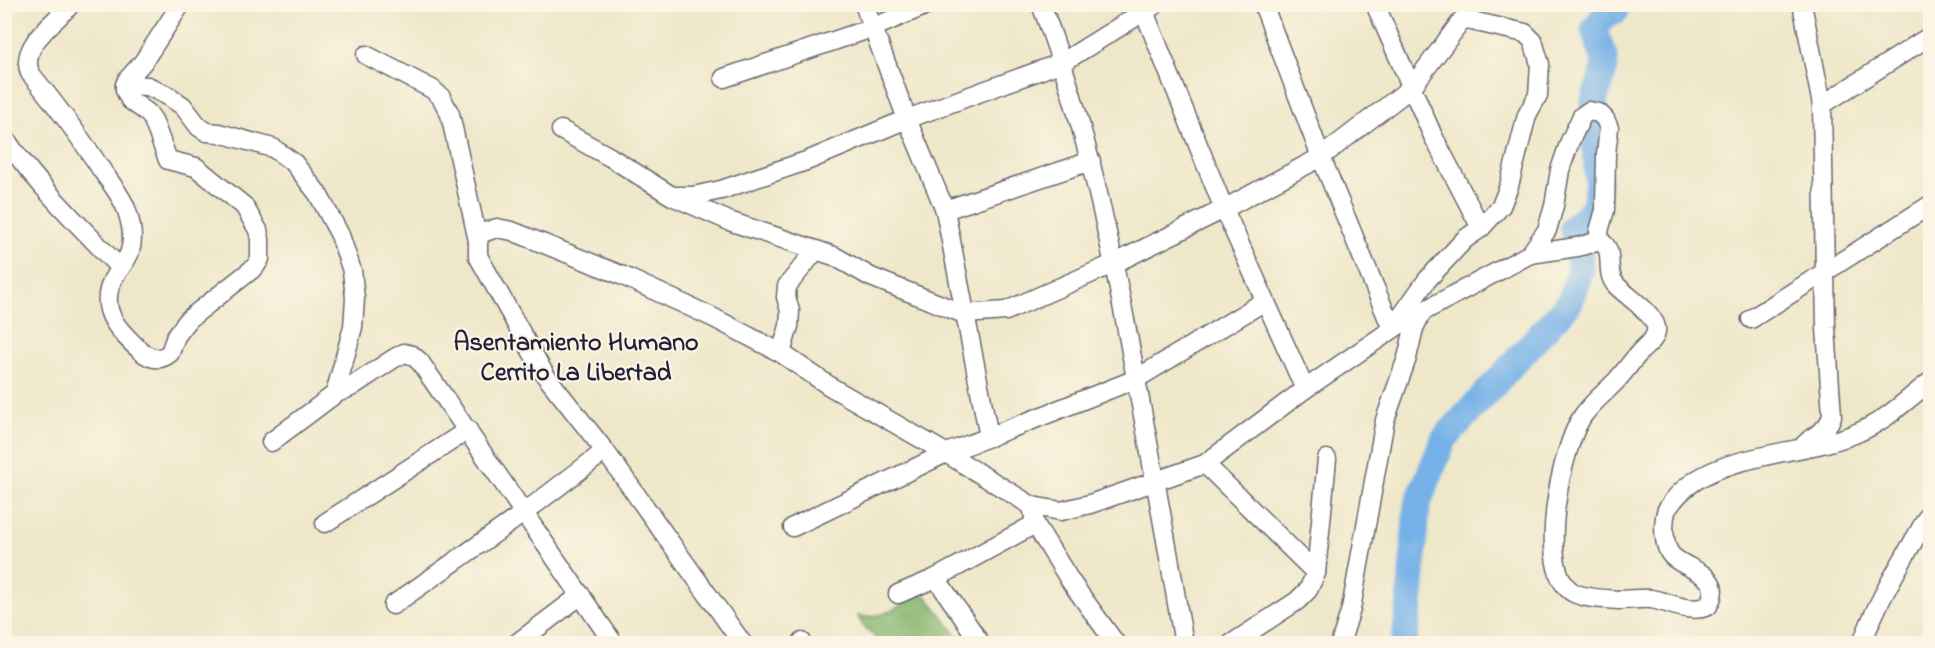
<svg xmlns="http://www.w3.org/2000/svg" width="1935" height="648" font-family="'Indie Flower',sans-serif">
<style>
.forest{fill:#87b670;stroke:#546c56;stroke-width:1.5}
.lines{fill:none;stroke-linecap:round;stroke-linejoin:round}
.river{stroke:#75b1e7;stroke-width:27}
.street-casing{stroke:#69676d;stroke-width:21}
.street{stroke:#fff;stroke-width:18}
.labels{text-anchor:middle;stroke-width:4.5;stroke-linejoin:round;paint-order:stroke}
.neighbourhood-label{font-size:26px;font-weight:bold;fill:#22223b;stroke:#fcf5e5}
</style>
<rect width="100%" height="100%" fill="#fcf5e5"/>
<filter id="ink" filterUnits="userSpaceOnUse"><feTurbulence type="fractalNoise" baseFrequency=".0167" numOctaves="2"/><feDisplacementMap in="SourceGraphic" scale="12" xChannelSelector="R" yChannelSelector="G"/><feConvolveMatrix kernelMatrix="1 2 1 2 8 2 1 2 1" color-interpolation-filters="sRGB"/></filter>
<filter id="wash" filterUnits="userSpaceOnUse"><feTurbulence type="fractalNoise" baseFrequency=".008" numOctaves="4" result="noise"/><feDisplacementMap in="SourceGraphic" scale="24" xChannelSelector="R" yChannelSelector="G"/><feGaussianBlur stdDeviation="1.35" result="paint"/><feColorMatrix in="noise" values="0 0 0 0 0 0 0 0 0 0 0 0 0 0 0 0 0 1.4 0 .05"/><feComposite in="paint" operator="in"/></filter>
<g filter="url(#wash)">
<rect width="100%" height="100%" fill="#eee7c9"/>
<!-- forest -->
<path class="forest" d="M920 593 928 598 963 643H880C872 631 863 630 858 616 883 620 899 606 920 593Z"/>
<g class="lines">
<!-- river -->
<path class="river" d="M1404 644 1410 601 1417 505 1444 439 1570 302 1580 272 1579 248 1573 228 1595 207 1598 181 1594 133V101L1603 74 1605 60 1594 30 1606 13 1615 12 1617 4"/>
</g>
</g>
<g filter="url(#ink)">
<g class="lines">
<defs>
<g id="street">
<path d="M71 4C55 23 19 45 30 73 56 105 81 138 103 172 112 185 122 196 127 211 131 223 134 239 130 251 127 262 118 269 113 279 97 311 120 332 142 352 151 359 160 361 170 353L176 336 189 319 255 267 260 259V239L258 230 244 206 196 167 168 160 153 120 148 113 130 100 125 90V85L127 80 143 62 181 4"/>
<path d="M1041 4C1087 126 1113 252 1136 379 1153 467 1169 555 1184 644"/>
<path d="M1263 4 1321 157 1392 329 1427 280 1465 239 1481 228 1501 206 1509 186 1527 115 1538 95 1540 64 1533 41 1525 33 1463 19"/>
<path d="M1375 4 1433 136 1481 228"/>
<path d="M1802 4 1822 105 1826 328 1832 416C1828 430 1814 435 1804 445"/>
<path d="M366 55 432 89 441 97 450 114 478 241"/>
<path d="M724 78 872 28 929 4"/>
<path d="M125 85 148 86 170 97 183 106 199 127 207 132 219 133 273 148 294 163 318 194 340 235 352 271 355 298 353 327 335 394 271 442"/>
<path d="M1822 105 1930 36"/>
<path d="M561 130 610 157 672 196 729 221 834 256 871 277 964 314 1006 311 1115 263 1224 209 1321 157 1412 87 1463 19"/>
<path d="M4 137C37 185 80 226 120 268"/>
<path d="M676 196H693L721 190 809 160 907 119 1063 62 1156 4"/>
<path d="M945 210 1091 161"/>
<path d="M1530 254 1577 247 1600 241"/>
<path d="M1751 319 1930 205"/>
<path d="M781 353 789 326 790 311 786 297 787 286 816 250"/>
<path d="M1305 389 1403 322"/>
<path d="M335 394 351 387 393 359 404 353 412 355 420 362 614 644"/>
<path d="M989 437 1136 379 1265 301"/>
<path d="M1205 464 1316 573"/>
<path d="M1032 506 1061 511 1090 504 1205 464 1305 389 1224 209 1141 4"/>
<path d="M325 523 468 430"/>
<path d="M793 527 946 453 989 437 945 210 907 119 864 4"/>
<path d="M936 578 981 644"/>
<path d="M898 594 936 578 1035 524"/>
<path d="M393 605 525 512 605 451"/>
<path d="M516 644 581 595"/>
<path d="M743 644 605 451 545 375 478 256V241L482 233 497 228 512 231 621 275 712 317 781 353 831 387 946 453 1032 506 1035 524 1071 582 1116 644"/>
<path d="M801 644 802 642"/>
<path d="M1231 644 1297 601 1308 590 1316 573 1327 459"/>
<path d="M1340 644 1351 609 1385 420 1407 358 1414 328 1422 312 1530 254 1547 230 1554 206 1560 170 1570 141 1582 116 1589 111 1599 113 1605 119 1609 128 1606 154 1605 210 1599 231 1600 241C1617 251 1603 271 1616 285 1626 296 1659 316 1656 331 1655 341 1646 345 1640 352 1632 361 1625 371 1617 380 1606 392 1591 403 1582 417 1562 447 1534 572 1574 593 1587 599 1605 599 1619 600 1630 600 1641 598 1651 599 1670 602 1689 614 1708 606 1726 574 1689 572 1672 556 1663 547 1663 523 1666 512 1667 508 1671 504 1673 501 1712 450 1804 457 1859 432 1886 421 1907 399 1930 382"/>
<path d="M1862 644C1876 601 1908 552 1930 512"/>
</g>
</defs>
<!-- street casing -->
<use href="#street" class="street-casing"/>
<!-- street -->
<use href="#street" class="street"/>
</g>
</g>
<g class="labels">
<!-- neighbourhood labels -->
<g class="neighbourhood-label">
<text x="576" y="350">Asentamiento Humano<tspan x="576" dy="30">Cerrito La Libertad</tspan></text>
</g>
</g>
<!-- margin -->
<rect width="1935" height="648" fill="none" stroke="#fcf5e5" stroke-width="24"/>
</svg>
